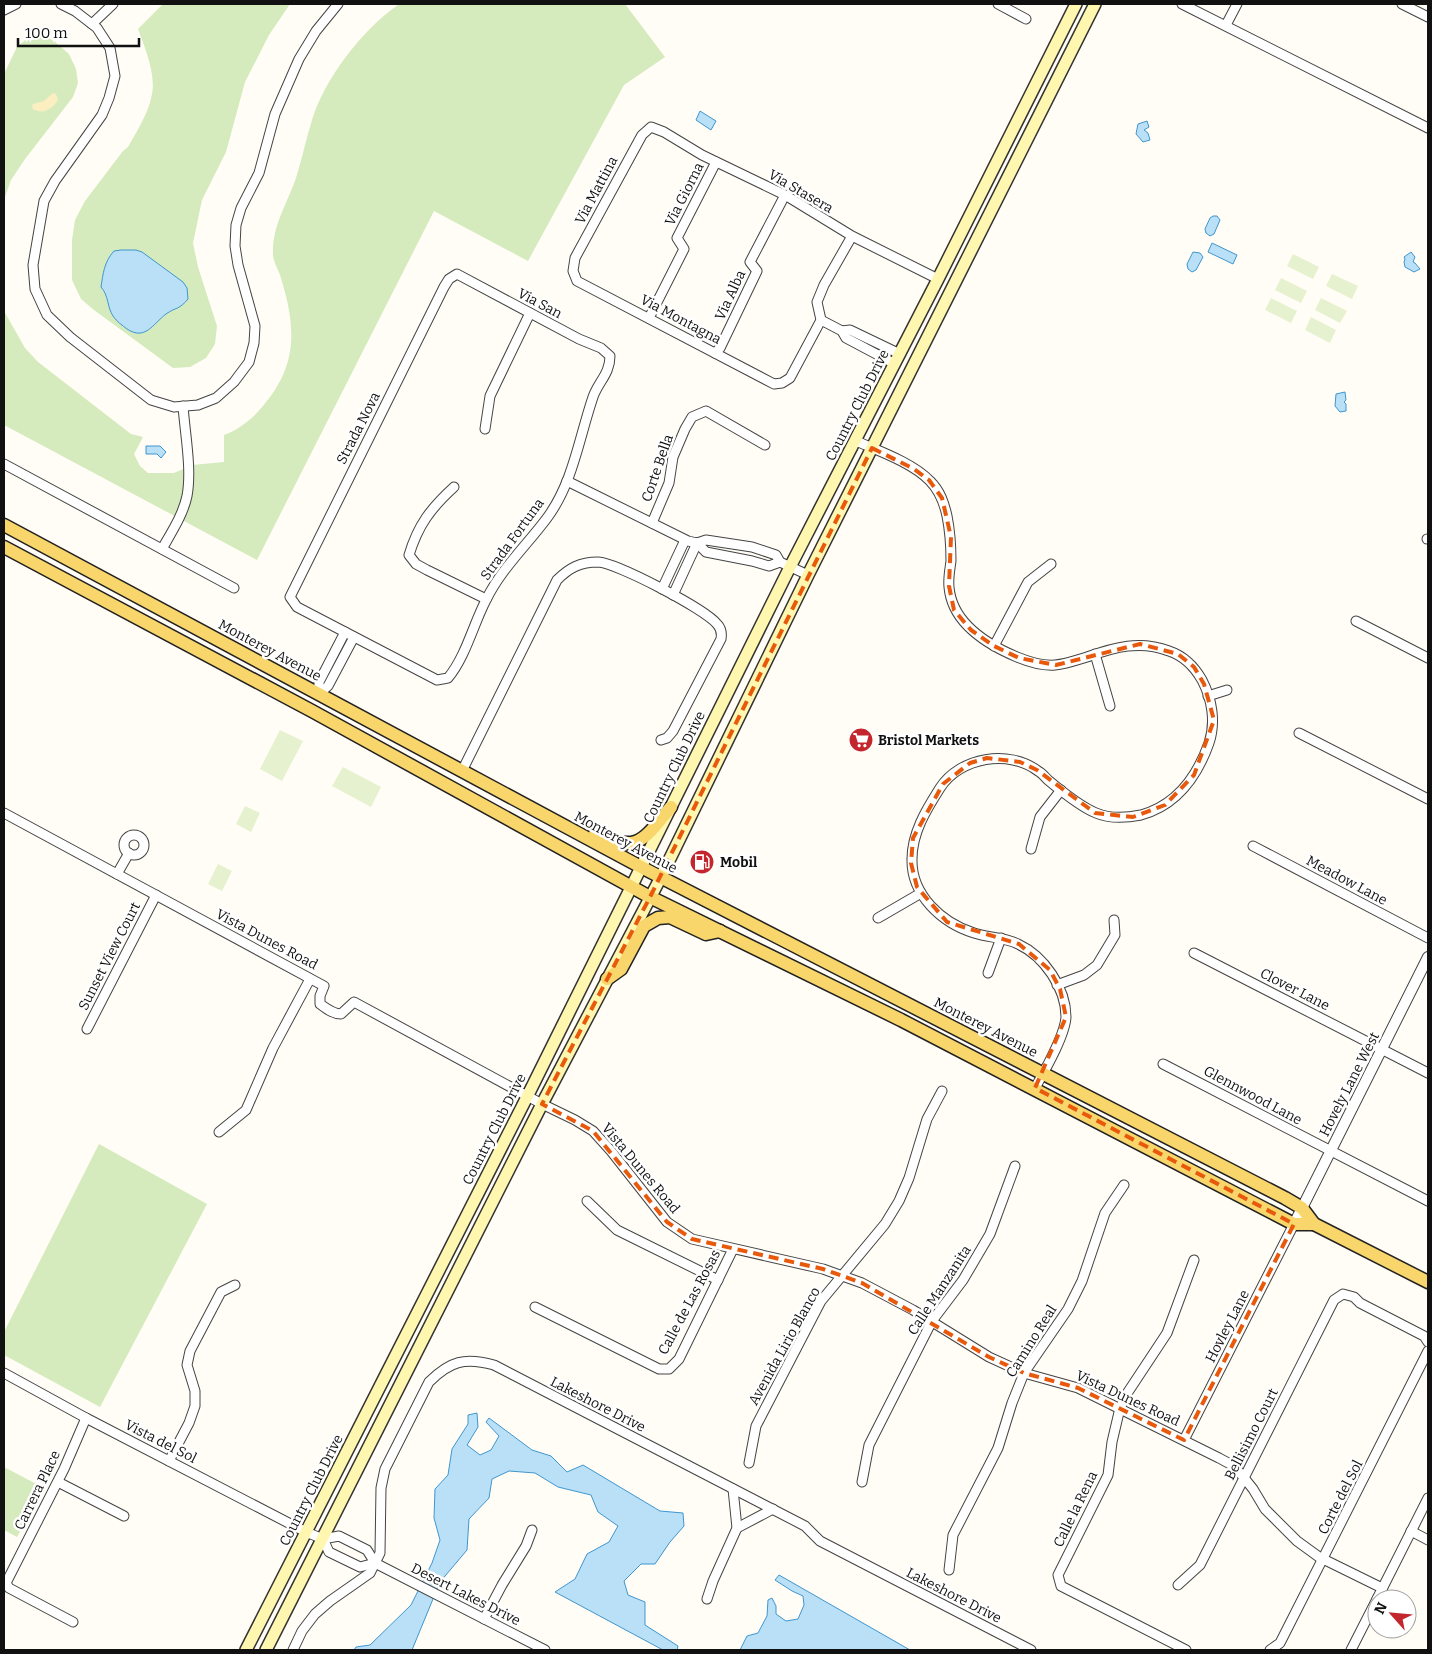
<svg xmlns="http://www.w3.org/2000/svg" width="1432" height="1654" font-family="Bitter,serif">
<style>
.green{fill:#d5ebbd}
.sand{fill:#fbeec1}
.pitch{fill:#e6f2cf}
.water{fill:#b9e0f7;stroke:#3f96cf}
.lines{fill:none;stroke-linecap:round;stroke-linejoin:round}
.minor-casing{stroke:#444;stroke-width:11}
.tertiary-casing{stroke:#444;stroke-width:12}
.secondary-casing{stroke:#333;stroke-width:14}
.primary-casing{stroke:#222;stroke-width:15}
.minor{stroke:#fff;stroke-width:9}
.tertiary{stroke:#fff;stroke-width:10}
.secondary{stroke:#fff6b0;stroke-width:11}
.primary{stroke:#f9d66b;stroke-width:12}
.marked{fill:none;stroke:#e8590c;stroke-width:4;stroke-dasharray:10 6;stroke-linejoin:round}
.labels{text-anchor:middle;stroke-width:5;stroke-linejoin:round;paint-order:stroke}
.street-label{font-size:14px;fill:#111;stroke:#fff}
.poi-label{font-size:14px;font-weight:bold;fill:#111;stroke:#fff;text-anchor:start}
</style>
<rect width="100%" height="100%" fill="#fffdf5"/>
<!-- green -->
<g class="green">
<path d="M163 4H290L269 35 245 82 226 152 202 200 193 243 198 267 217 326 215 344 206 358 190 367 173 368 94 310 81 299 72 280V240L75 220 85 201 123 151 128 147C137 131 149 112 152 94 156 74 145 48 138 29Z"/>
<path d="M399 4H625L665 57 624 85 528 261 434 211 257 560 4 425V311L25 348 38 362 131 434 143 437 134 454 140 466 148 473H174L192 465 224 462V435C240 429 252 419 263 406 290 374 296 345 288 305 286 295 283 285 280 275 278 269 273 261 273 254 272 226 287 204 296 178 302 159 306 139 312 120 325 78 362 30 399 4Z"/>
<path d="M29 37H46L54 41 69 54 76 69 78 83 73 97 25 159 11 180 4 200V74L17 47Z"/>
<path d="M99 1144 207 1204 100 1407 4 1355V1332Z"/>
<path d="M4 1467 44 1488 17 1537 4 1530Z"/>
</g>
<!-- sand -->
<path class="sand" d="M53 93 56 94 58 100C53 109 42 115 33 109L32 106 33 104 44 101Z"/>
<!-- pitch -->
<g class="pitch">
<path d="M1293 254 1319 267 1313 279 1287 266Z"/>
<path d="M1332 274 1358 286 1352 299 1326 286Z"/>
<path d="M1281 278 1307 291 1301 303 1275 290Z"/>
<path d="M1271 298 1297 311 1291 323 1265 310Z"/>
<path d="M1321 298 1347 311 1340 323 1315 310Z"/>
<path d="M1311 317 1336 330 1330 343 1305 330Z"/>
<path d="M280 730 303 741 282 781 260 769Z"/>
<path d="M343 767 381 787 371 807 332 786Z"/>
<path d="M245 806 260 813 251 832 236 824Z"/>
<path d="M218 864 232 871 222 891 208 884Z"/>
</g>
<!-- water -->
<g class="water">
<path d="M700 111 716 121 711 130 696 120Z"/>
<path d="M1147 121 1149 127 1144 130 1148 133 1150 140 1143 142 1136 134 1138 124Z"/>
<path d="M1213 216H1217L1220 220 1214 234 1210 236 1206 233 1205 229 1210 218Z"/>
<path d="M1212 243 1237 255 1233 264 1208 252Z"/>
<path d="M121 250H136L142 252 183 282 187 288 188 299C179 310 176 307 166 314 153 324 145 341 127 329 122 325 117 322 113 316 107 307 109 296 101 287 103 274 104 262 114 251Z"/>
<path d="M1193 252 1200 253 1203 257 1196 270 1192 272 1188 269 1187 264Z"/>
<path d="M1411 252 1415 257 1413 262 1415 263 1420 269 1414 272 1405 267 1404 262 1405 259 1404 257Z"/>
<path d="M1345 392 1346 400 1344 402 1346 404V411L1340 412 1335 406 1336 394Z"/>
<path d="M146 446H160L166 452 161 458 157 454H146Z"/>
<path d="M477 1413 478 1427 467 1445 480 1455 491 1450 499 1436 486 1422 489 1418 532 1450 551 1456 567 1472 583 1465 660 1511 683 1513 684 1526 670 1542 655 1564H641L624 1581 628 1595 645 1602V1625L678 1646 677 1650H663L555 1592 575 1579 587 1554 609 1542 618 1526 598 1512 591 1495 558 1487 535 1473 509 1471 492 1479 489 1498 469 1519 467 1550 440 1582 412 1650H354L356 1647 370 1645 411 1605 432 1563 440 1540 434 1518 435 1489 448 1475 452 1449 468 1424V1415Z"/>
<path d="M779 1575 910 1650H740L747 1636 758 1633 767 1616 768 1600 772 1598 776 1606V1614L786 1621 798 1619 804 1605 803 1596 792 1591 775 1580Z"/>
</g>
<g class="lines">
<defs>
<g id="minor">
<path d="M61 4 75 11 97 28 110 48 115 76 109 98 102 115 55 181 44 201 33 265 35 289 47 315 70 337 151 400 174 407 198 405 216 398 234 382 249 362 254 343 255 326 238 265 235 246 236 225 241 208 259 173 275 114 299 59 316 31 338 4"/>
<path d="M998 4 1026 19"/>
<path d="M1182 4 1428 128"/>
<path d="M1402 4 1428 17"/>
<path d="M4 10 16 4"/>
<path d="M92 24 113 4"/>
<path d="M1226 25 1237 4"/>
<path d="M852 236 824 285 817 302 821 320 790 378 782 383 774 384 577 281 573 271 575 258 642 135 651 127 664 132 702 155 785 195 852 236 938 279"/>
<path d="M457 274 579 339 601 348 610 356C610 374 598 382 593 397 579 438 573 483 547 518 527 545 501 569 486 600 473 625 466 656 448 678L437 680 297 607 290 597 444 287 449 279Z"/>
<path d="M649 318 684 249 677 238 716 162"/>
<path d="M821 320 842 331 846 338 895 364"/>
<path d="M842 331 850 330 900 354"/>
<path d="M715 353 720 348 757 271 750 262 785 195"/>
<path d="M485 429 490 396 530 313"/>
<path d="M856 441C879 451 913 463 930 481 940 491 944 502 947 516 950 531 951 545 951 561 950 569 948 578 949 587 952 623 986 644 1017 657 1029 662 1043 666 1055 665 1066 664 1077 660 1087 657 1115 647 1140 640 1169 651 1184 656 1194 666 1202 680 1212 699 1216 722 1209 743 1197 777 1177 805 1141 815 1126 818 1110 819 1096 813 1081 807 1060 790 1048 780 1045 777 1042 773 1038 771 1009 749 960 757 940 788 926 810 912 833 912 859 911 895 942 923 974 933 989 938 1004 937 1018 944 1044 956 1066 988 1066 1017 1065 1036 1044 1072 1035 1088"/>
<path d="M4 464 234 588"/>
<path d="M567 481 688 541 697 543 706 540 752 547 776 555 780 562 808 575"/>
<path d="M454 487C431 508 418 525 409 555L416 564 427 570 486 599"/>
<path d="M652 523 669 483 673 457 685 429 692 417 706 411 765 445"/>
<path d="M1427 539H1428"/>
<path d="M697 543 706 552 752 561 769 566 780 562"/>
<path d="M162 549C171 533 183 515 187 496 192 469 185 434 183 406"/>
<path d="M662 589 685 540"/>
<path d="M673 595 697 543"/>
<path d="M1356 621 1428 658"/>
<path d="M994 646 1028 582 1051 564"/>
<path d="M1095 654 1110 706"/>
<path d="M319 694V682L345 632"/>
<path d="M319 694 328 686 354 637"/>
<path d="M1208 696 1227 690"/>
<path d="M1299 733 1428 799"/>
<path d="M462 771 557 580C569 568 580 562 598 562 617 563 705 609 717 624 721 628 722 633 721 639L673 731 667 738 661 740"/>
<path d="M4 813 324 986 320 996V1004C327 1009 333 1014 341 1014L354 1002 542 1104 575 1120 593 1131 611 1151 667 1222 692 1239 823 1269 862 1283 913 1310 989 1357 1024 1373 1078 1388 1219 1458 1232 1465 1241 1474 1253 1489 1265 1509 1297 1541 1319 1557 1382 1588"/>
<circle cx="134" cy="845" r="10"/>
<path d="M1253 846 1428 938"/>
<path d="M1031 849 1040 817 1061 790"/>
<path d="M117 874 129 853"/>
<path d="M878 918 921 893"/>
<path d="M1194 953 1428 1073"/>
<path d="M988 973 1001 938"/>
<path d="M1057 985 1084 975 1097 965 1115 935 1114 920"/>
<path d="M87 1029 156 895"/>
<path d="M1163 1064 1428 1201"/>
<path d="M219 1132 246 1110 273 1048 310 979"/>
<path d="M587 1201 617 1230 718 1280"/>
<path d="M535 1307 659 1369H669L679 1359 733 1249"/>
<path d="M4 1373 86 1418 306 1532 323 1539 339 1536 367 1550 375 1563 545 1650"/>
<path d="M1184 1440 1294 1224"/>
<path d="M169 1461 189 1423 195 1406V1391L187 1365 190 1351 221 1292 235 1285"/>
<path d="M749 1463 756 1426 821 1301 885 1224 899 1201 909 1178 927 1119 942 1091"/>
<path d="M58 1482 124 1516"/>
<path d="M862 1482 869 1445 932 1321 963 1280 990 1234 1015 1166"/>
<path d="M737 1528 773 1509"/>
<path d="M1411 1531 1428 1540"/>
<path d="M323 1539 329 1552 360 1567 375 1563"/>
<path d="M949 1570 953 1535 998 1448 1012 1403 1024 1373 1068 1309 1082 1281 1105 1213 1124 1185"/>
<path d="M1178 1585 1200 1565 1334 1300 1343 1294 1354 1297 1360 1303 1424 1336 1428 1342"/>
<path d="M707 1599 713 1581 737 1528 733 1489"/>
<path d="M1377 1599 1428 1498"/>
<path d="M484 1619 502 1585 526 1546 532 1530"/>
<path d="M73 1622 9 1588 6 1583 64 1469 86 1418"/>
<path d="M293 1650 302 1631 315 1614 330 1601 370 1573 380 1553 381 1488 385 1469 429 1382C450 1361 465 1357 494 1365L805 1526 820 1541 1031 1650"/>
<path d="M1186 1650 1061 1586 1058 1575 1108 1475 1112 1442 1120 1408 1128 1392 1167 1333 1194 1260"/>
<path d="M1270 1650 1280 1643 1428 1351"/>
<path d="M1351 1650 1377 1599"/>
</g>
<path id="tertiary" d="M1294 1224 1428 957"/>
<g id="secondary">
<path d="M246 1650 527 1097 790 567 938 279 1076 4"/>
<path d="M266 1650 542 1104 661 877 808 575 1095 4"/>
</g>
<g id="primary">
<path d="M4 525 641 867 1285 1198 1302 1208 1314 1224 1428 1282"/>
<path d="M4 547 312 711 650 897 901 1020 1294 1224H1314"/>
<path d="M595 834C639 854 643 840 671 807"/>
<path d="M607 979 621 969 644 926 658 918 670 917 706 934 720 931"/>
</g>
</defs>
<!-- minor casing -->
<use href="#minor" class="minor-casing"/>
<!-- tertiary casing -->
<use href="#tertiary" class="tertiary-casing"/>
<!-- secondary casing -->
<use href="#secondary" class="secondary-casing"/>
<!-- primary casing -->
<use href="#primary" class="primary-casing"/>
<!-- minor -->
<use href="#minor" class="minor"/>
<!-- tertiary -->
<use href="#tertiary" class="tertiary"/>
<!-- secondary -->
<use href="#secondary" class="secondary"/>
<!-- primary -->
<use href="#primary" class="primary"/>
</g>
<!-- marked area -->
<path class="marked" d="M872 448 914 469 929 480 942 498 951 537 949 586 954 610 971 630 994 646 1019 658 1056 665 1140 644 1178 654 1194 667 1204 684 1214 720 1194 775 1165 805 1133 817 1095 813 1037 770 1020 762 987 758 970 763 943 784 913 838 911 863 917 887 947 922 1019 944 1050 970 1060 989 1066 1017 1035 1088 1294 1224 1184 1440 1078 1388 1024 1373 989 1357 862 1283 823 1269 692 1239 667 1222 593 1131 542 1104 650 897Z"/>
<!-- icons -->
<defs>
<symbol id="supermarket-disc" viewBox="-11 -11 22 22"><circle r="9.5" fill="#c4262e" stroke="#fff"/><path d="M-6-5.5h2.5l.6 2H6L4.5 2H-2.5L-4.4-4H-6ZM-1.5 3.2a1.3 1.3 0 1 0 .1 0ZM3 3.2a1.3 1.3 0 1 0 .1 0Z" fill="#fff"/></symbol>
<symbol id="fuel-disc" viewBox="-11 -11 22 22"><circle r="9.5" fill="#c4262e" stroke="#fff"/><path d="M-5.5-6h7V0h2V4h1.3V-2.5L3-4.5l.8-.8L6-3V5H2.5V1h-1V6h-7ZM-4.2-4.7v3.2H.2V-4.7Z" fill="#fff"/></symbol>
</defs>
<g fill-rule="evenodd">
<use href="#supermarket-disc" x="847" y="726" width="28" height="28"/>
<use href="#fuel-disc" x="688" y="848" width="28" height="28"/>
</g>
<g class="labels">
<!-- street labels -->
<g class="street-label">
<text transform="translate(596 190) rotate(-62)" y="5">Via Mattina</text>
<text transform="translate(801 191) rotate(30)" y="5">Via Stasera</text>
<text transform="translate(684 194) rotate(-63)" y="5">Via Giorna</text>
<text transform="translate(730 295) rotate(-65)" y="5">Via Alba</text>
<text transform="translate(540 303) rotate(28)" y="5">Via San</text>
<text transform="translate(681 319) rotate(28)" y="5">Via Montagna</text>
<text transform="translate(857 405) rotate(-63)" y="5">Country Club Drive</text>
<text transform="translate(358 428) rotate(-63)" y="5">Strada Nova</text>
<text transform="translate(657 468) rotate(-71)" y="5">Corte Bella</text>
<text transform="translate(512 539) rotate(-54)" y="5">Strada Fortuna</text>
<text transform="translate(270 650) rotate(28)" y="5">Monterey Avenue</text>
<text transform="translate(674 767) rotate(-64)" y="5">Country Club Drive</text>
<text transform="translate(626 842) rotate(28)" y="5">Monterey Avenue</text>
<text transform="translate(1347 880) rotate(28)" y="5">Meadow Lane</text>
<text transform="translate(267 939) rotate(28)" y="5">Vista Dunes Road</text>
<text transform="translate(109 956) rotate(-63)" y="5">Sunset View Court</text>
<text transform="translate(1295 989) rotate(27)" y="5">Clover Lane</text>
<text transform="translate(986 1027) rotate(27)" y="5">Monterey Avenue</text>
<text transform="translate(1349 1084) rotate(-63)" y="5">Hovely Lane West</text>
<text transform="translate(1253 1095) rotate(28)" y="5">Glennwood Lane</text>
<text transform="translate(494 1129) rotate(-63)" y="5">Country Club Drive</text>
<text transform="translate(641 1168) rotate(50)" y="5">Vista Dunes Road</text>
<text transform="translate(939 1290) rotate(-57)" y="5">Calle Manzanita</text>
<text transform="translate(689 1302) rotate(-62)" y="5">Calle de Las Rosas</text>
<text transform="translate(1227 1326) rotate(-63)" y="5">Hovley Lane</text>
<text transform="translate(1031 1341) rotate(-58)" y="5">Camino Real</text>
<text transform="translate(784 1346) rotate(-61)" y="5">Avenida Lirio Blanco</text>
<text transform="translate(1128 1398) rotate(25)" y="5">Vista Dunes Road</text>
<text transform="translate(598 1404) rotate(27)" y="5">Lakeshore Drive</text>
<text transform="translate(1251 1434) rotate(-63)" y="5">Bellisimo Court</text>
<text transform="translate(161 1441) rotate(27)" y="5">Vista del Sol</text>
<text transform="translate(37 1490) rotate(-64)" y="5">Carrera Place</text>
<text transform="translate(311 1490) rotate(-63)" y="5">Country Club Drive</text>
<text transform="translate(1340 1497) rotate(-63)" y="5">Corte del Sol</text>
<text transform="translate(1075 1509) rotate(-64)" y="5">Calle la Rena</text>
<text transform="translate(466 1594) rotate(27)" y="5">Desert Lakes Drive</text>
<text transform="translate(954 1595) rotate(27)" y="5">Lakeshore Drive</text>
</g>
<!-- poi labels -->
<g class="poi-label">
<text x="878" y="745">Bristol Markets</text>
<text x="720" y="867">Mobil</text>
</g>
</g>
<!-- border -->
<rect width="1432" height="1654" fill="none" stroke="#111111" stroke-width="10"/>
<!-- north arrow -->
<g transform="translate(1392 1614) rotate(297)"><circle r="24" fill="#ffffff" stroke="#a0a0a0"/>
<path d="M0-4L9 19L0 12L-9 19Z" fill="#c4262e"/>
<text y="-8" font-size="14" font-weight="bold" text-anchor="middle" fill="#111111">N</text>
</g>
<!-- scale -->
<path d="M18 38v8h121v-8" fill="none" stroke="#111111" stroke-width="2.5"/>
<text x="25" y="38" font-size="15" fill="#111111" stroke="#ffffff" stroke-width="4" paint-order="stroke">100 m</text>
</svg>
